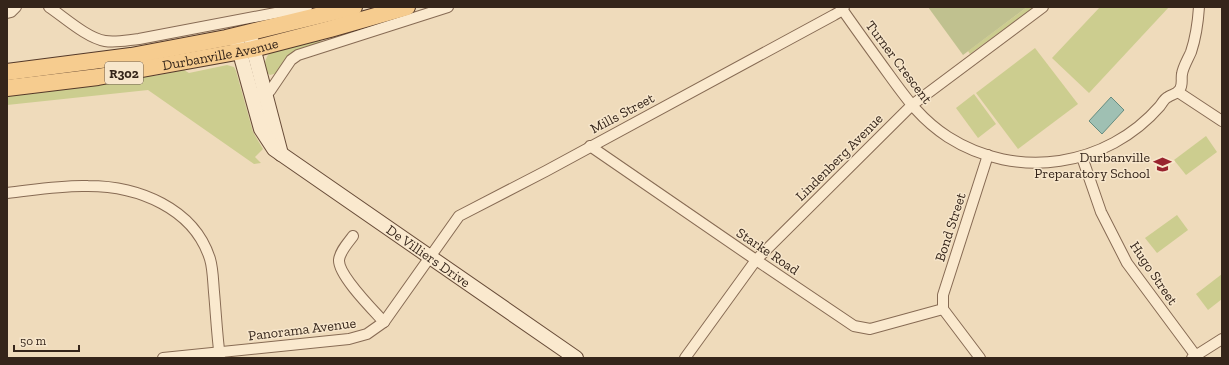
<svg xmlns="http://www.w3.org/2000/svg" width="1229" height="365" font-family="'Zilla Slab',serif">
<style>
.green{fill:#cccd8f}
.cemetery{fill:#c0c18f}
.water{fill:#9fc0b3;stroke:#678d80}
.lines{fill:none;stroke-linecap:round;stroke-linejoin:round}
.street-casing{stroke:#876b54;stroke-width:12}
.secondary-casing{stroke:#684c38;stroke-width:16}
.primary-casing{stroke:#543929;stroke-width:18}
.street{stroke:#fae9ce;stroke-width:10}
.secondary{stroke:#fae9ce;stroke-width:14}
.primary{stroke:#f6cc8f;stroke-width:16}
.labels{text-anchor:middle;stroke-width:3;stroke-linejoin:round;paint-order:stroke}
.shield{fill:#f7e6cb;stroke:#6f5f4f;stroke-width:1}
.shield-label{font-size:13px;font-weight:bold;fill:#35251a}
.street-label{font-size:14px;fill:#35251a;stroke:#f7e6cb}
.poi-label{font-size:14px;fill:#35251a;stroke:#f7e6cb;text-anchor:end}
</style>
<rect width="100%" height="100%" fill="#efdbbb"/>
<!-- green -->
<g class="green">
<path d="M1027 7H1034L970 54 968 51Z"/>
<path d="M1100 7H1169L1089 93 1052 58Z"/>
<path d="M320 39 321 43 278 73 270 75C261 69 265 58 271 51Z"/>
<path d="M1035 48 1078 104 1018 149 976 93Z"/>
<path d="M227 65 234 67 236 71 253 132 263 149 255 157 261 163 254 164 148 90 7 105V94L152 74 154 76 184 70 189 73Z"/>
<path d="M974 94 996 124 978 138 956 108Z"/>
<path d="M1206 136 1217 152 1186 175 1174 160Z"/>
<path d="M1177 215 1188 230 1157 253 1145 238Z"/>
<path d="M1222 274V299L1208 310 1196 294Z"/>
</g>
<!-- cemetery -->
<path class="cemetery" d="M928 7H1027L963 55Z"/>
<!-- water -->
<path class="water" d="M1111 97 1124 110 1102 134 1089 121Z"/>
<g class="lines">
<defs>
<g id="street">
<path d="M49 7C64 17 87 38 105 41 116 43 128 40 139 39L307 7"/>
<path d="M842 9C858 32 874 54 890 76 908 101 922 120 948 137 1017 181 1107 167 1160 106 1162 103 1165 98 1168 97 1173 94 1177 94 1180 89 1183 84 1181 79 1182 74 1183 67 1188 59 1191 52 1196 37 1198 22 1199 7"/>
<path d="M7 13 11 12 16 7"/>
<path d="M1178 92 1222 121"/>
<path d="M260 94 270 91 291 60 298 55 448 7"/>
<path d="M590 146 756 260 854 326 870 329 943 309"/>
<path d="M1082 157 1101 212 1127 263 1196 356"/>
<path d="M7 193C34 190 61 185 88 186 138 186 194 208 210 259 213 269 213 281 214 292 216 314 217 336 220 358"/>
<path d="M353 236C348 243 340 251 339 260 338 275 373 310 384 322"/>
<path d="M943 309V295L988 155"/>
<path d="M943 309 980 358"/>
<path d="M163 358 349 339 367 334 384 322 459 216 546 171 834 15 841 11 844 7"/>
<path d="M685 358 756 260 912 105 1043 7"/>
<path d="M1192 358 1222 339"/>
</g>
<g id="secondary">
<path d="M249 32 281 154"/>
<path id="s1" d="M237 42 261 129 274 149 576 358"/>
</g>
<g id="primary">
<path d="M7 72 131 56 226 38 354 7"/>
<path id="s2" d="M7 88 98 77 253 49 330 29 407 7"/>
</g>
</defs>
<!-- street casing -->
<use href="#street" class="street-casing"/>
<!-- secondary casing -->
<use href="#secondary" class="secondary-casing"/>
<!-- primary casing -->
<use href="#primary" class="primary-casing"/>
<!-- street -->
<use href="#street" class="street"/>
<!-- secondary -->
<use href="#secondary" class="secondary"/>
<!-- primary -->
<use href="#primary" class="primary"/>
</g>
<!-- icons -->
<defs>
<symbol id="school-bare" viewBox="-9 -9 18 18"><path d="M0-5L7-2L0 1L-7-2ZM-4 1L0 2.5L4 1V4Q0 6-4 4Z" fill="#98222e" stroke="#f7e6cb" stroke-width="2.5" paint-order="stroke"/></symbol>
</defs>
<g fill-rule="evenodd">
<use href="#school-bare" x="1150" y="152" width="25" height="25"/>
</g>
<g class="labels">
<!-- shield labels -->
<rect class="shield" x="105" y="62" width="38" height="22" rx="3"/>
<g class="shield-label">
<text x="124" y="78">R302</text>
</g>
<!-- street labels -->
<g class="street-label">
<text dy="5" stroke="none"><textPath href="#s2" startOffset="216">Durbanville Avenue</textPath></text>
<text transform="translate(899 62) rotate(53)" y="5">Turner Crescent</text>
<text transform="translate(622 113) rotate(-28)" y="5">Mills Street</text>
<text transform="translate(839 157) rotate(-45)" y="5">Lindenberg Avenue</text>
<text transform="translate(950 227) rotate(-72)" y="5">Bond Street</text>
<text transform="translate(768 251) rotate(34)" y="5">Starke Road</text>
<text dy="5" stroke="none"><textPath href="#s1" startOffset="302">De Villiers Drive</textPath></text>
<text transform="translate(1154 273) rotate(56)" y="5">Hugo Street</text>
<text transform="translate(302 329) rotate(-7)" y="5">Panorama Avenue</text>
</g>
<!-- poi labels -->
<g class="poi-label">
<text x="1150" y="162">Durbanville<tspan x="1150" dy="16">Preparatory School</tspan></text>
</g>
</g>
<!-- border -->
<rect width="1229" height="365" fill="none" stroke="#35251a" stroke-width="16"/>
<!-- scale -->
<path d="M14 345v6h65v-6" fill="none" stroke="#35251a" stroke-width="2"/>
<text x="20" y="345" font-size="12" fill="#35251a" stroke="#f7e6cb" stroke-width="3" paint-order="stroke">50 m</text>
</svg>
